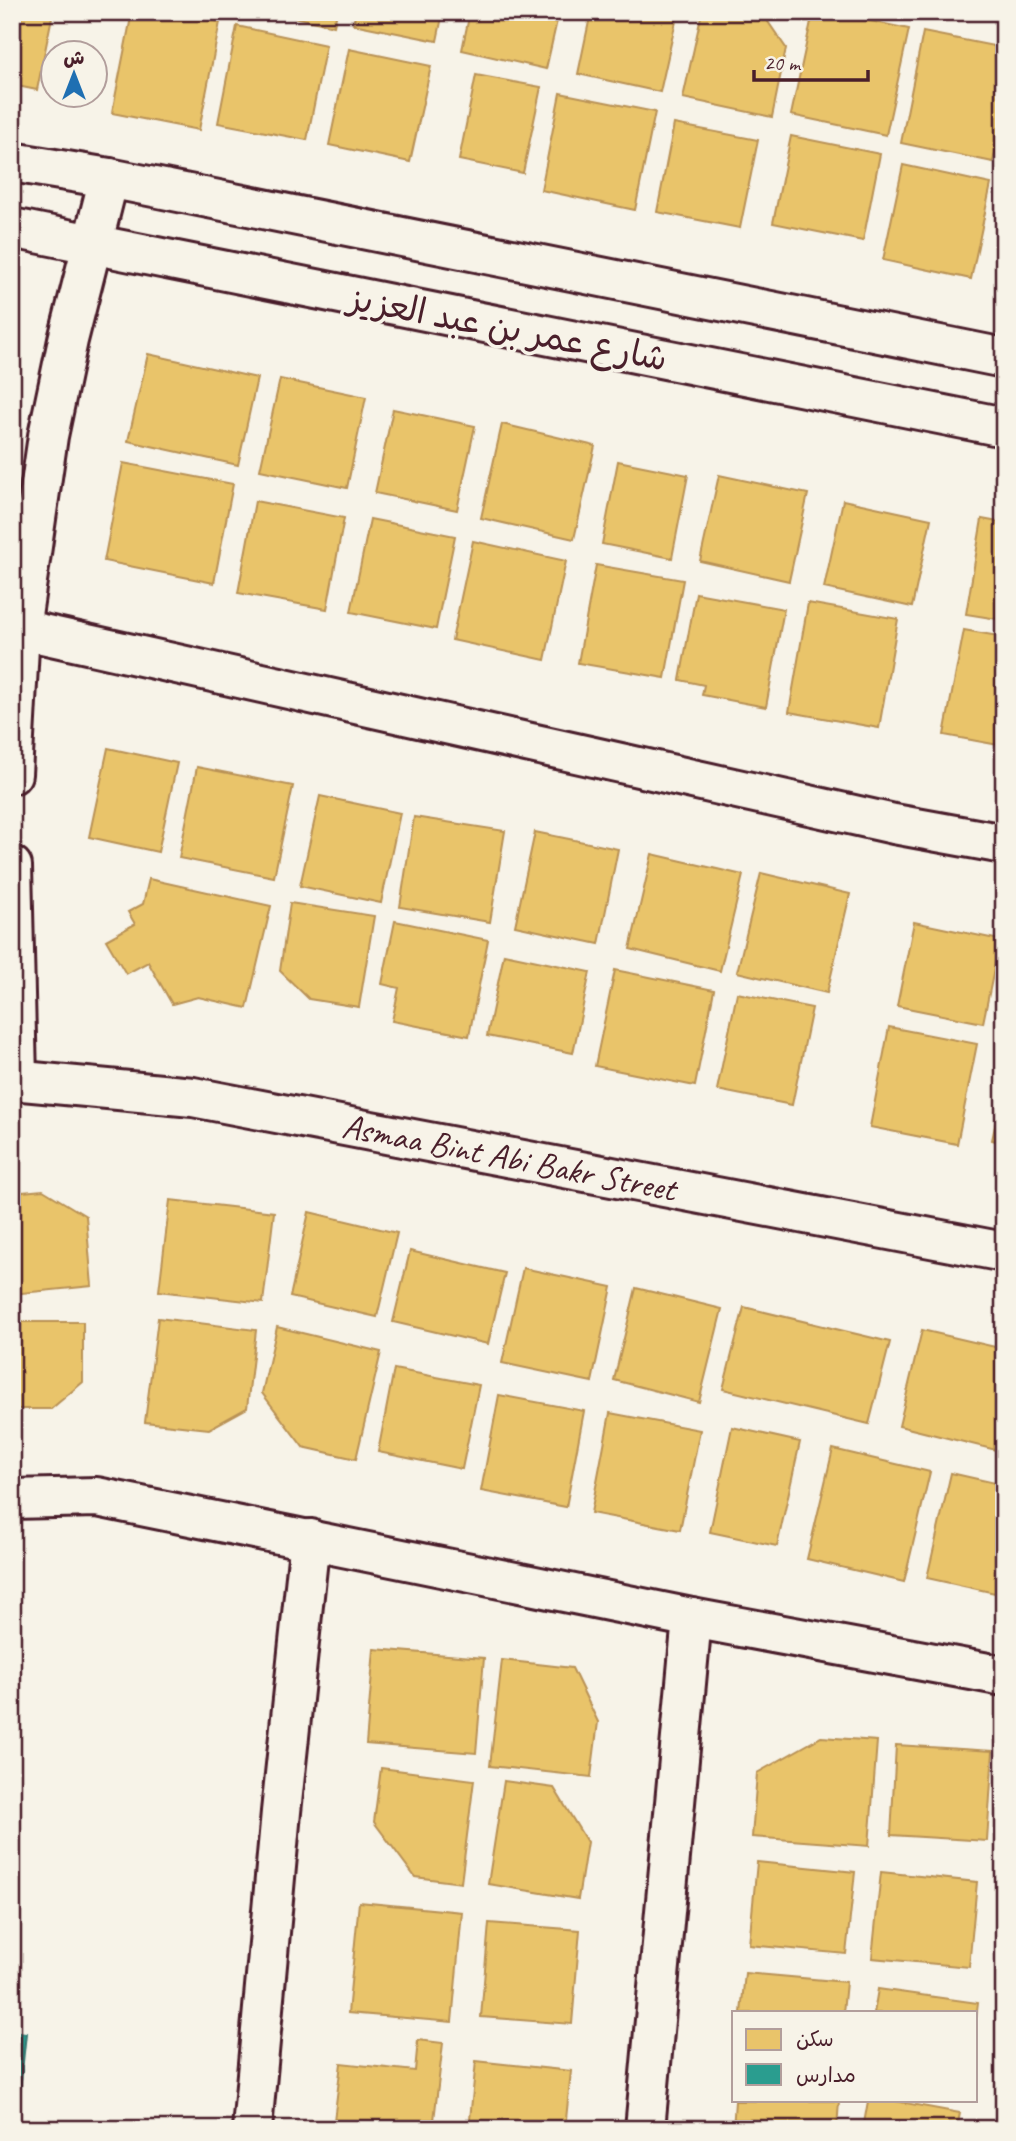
<svg xmlns="http://www.w3.org/2000/svg" width="1016" height="2141" font-family="Caveat,'Playpen Sans Arabic',sans-serif">
<style>
.homes{fill:#e9c46a;stroke:#b99257;stroke-width:2}
.schools{fill:#2a9d8f;stroke:#347771;stroke-width:2}
.lines{fill:none;stroke-linecap:round;stroke-linejoin:round}
.minor-casing{stroke:#4a1f2b;stroke-width:44}
.minor{stroke:#f7f3e8;stroke-width:38}
.labels{text-anchor:middle;stroke-width:7;stroke-linejoin:round;paint-order:stroke}
.street-label{font-size:35px;fill:#4a1f2b;stroke:#f7f3e8}
</style>
<rect width="100%" height="100%" fill="#f7f3e8"/>
<filter id="ink" filterUnits="userSpaceOnUse"><feTurbulence type="fractalNoise" baseFrequency=".0143" numOctaves="2"/><feDisplacementMap in="SourceGraphic" scale="14" xChannelSelector="R" yChannelSelector="G"/><feConvolveMatrix kernelMatrix="1 2 1 2 8 2 1 2 1" color-interpolation-filters="sRGB"/></filter>
<g filter="url(#ink)">
<!-- homes -->
<g class="homes">
<path d="M12 12H53L37 90 12 85Z"/>
<path d="M132 12H170L220 22 199 130 112 113Z"/>
<path d="M271 12H337L334 26Z"/>
<path d="M356 12H443L437 41 353 24Z"/>
<path d="M470 12H559L546 69 462 50Z"/>
<path d="M591 12H678L660 92 578 74Z"/>
<path d="M702 12 762 13 786 48 772 117 683 98Z"/>
<path d="M813 12H827L909 29 886 135 791 115Z"/>
<path d="M237 26 326 45 307 140 218 123Z"/>
<path d="M923 32 1004 48V109L993 162 901 143Z"/>
<path d="M349 49 431 66 410 162 329 145Z"/>
<path d="M476 75 541 87 523 173 459 160Z"/>
<path d="M560 93 655 112 635 210 541 190Z"/>
<path d="M674 124 758 140 740 228 657 212Z"/>
<path d="M791 136 880 154 863 241 773 223Z"/>
<path d="M903 165 991 184 971 279 883 260Z"/>
<path d="M148 354 257 378 238 465 128 441Z"/>
<path d="M280 379 366 397 347 488 260 470Z"/>
<path d="M393 409 475 426 457 510 375 493Z"/>
<path d="M502 424 595 446 574 539 481 518Z"/>
<path d="M618 461 688 475 672 558 602 544Z"/>
<path d="M123 463 233 484 214 583 104 561Z"/>
<path d="M719 475 808 494 789 581 700 561Z"/>
<path d="M843 500 931 519 912 607 824 588Z"/>
<path d="M255 501 344 518 327 609 238 593Z"/>
<path d="M370 519 455 536 436 629 351 612Z"/>
<path d="M982 519 1004 523V620L966 614Z"/>
<path d="M473 541 566 561 545 660 452 640Z"/>
<path d="M596 565 683 580 665 678 578 663Z"/>
<path d="M696 593 784 609 766 707 702 695 704 685 680 680Z"/>
<path d="M808 603 898 619 879 728 789 712Z"/>
<path d="M964 630 1004 637V746L944 735Z"/>
<path d="M108 748 177 763 158 852 89 837Z"/>
<path d="M197 767 293 786 274 877 179 858Z"/>
<path d="M320 796 400 813 381 903 300 886Z"/>
<path d="M414 817 505 831 490 922 400 907Z"/>
<path d="M535 832 618 849 599 944 515 926Z"/>
<path d="M652 854 743 875 720 971 630 949Z"/>
<path d="M761 873 850 894 827 993 737 972Z"/>
<path d="M149 879 271 906 247 1008 198 997 172 1004 148 962 126 974 106 940 135 924 128 912 143 904Z"/>
<path d="M290 903 374 916 359 1007 309 999 280 971Z"/>
<path d="M395 921 488 940 469 1036 392 1021 399 988 382 984Z"/>
<path d="M914 922 1000 940 983 1023 897 1006Z"/>
<path d="M504 954 590 972 573 1053 487 1036Z"/>
<path d="M615 970 714 990 695 1086 595 1066Z"/>
<path d="M737 993 812 1008 792 1105 717 1090Z"/>
<path d="M889 1027 977 1044 957 1144 870 1127Z"/>
<path d="M1004 1085V1143L992 1140Z"/>
<path d="M43 1190 86 1216 92 1286 12 1294V1193Z"/>
<path d="M170 1200 274 1212 263 1303 159 1291Z"/>
<path d="M309 1212 397 1233 377 1317 290 1297Z"/>
<path d="M410 1251 505 1273 488 1344 393 1322Z"/>
<path d="M523 1268 612 1287 592 1382 502 1363Z"/>
<path d="M636 1288 722 1309 699 1402 614 1380Z"/>
<path d="M744 1307 890 1342 869 1424 723 1389Z"/>
<path d="M158 1318 256 1330 247 1408 209 1429 145 1422Z"/>
<path d="M12 1322H83V1382L51 1409H12Z"/>
<path d="M277 1327 381 1352 356 1459 303 1447 262 1393Z"/>
<path d="M922 1330 1004 1349V1452L899 1426Z"/>
<path d="M394 1369 479 1385 462 1469 378 1452Z"/>
<path d="M499 1395 584 1411 566 1507 481 1491Z"/>
<path d="M610 1413 700 1430 680 1530 591 1513Z"/>
<path d="M732 1427 800 1442 777 1546 710 1532Z"/>
<path d="M833 1449 930 1472 904 1582 807 1559Z"/>
<path d="M951 1473 1004 1485V1595L927 1578Z"/>
<path d="M374 1649 484 1658 476 1753 366 1744Z"/>
<path d="M502 1660 572 1668 598 1722 591 1777 490 1766Z"/>
<path d="M821 1737 877 1741 869 1846 752 1837 757 1773Z"/>
<path d="M896 1745 993 1751 987 1841 891 1835Z"/>
<path d="M381 1768 474 1780 461 1883 415 1877 374 1822Z"/>
<path d="M504 1781 554 1788 587 1842 578 1899 488 1884Z"/>
<path d="M757 1862 855 1872 846 1954 749 1945Z"/>
<path d="M881 1872 977 1882 969 1967 872 1958Z"/>
<path d="M359 1902 462 1912 452 2022 348 2013Z"/>
<path d="M489 1923 580 1930 572 2024 481 2017Z"/>
<path d="M745 1973 846 1982 843 2013H741Z"/>
<path d="M878 1989 978 2003 976 2019V2013H874Z"/>
<path d="M418 2040 443 2043 433 2129H333L341 2063 415 2071Z"/>
<path d="M476 2061 571 2071 565 2129H469Z"/>
<path d="M735 2101H839L837 2129H733Z"/>
<path d="M868 2101H895L960 2113 957 2129H863Z"/>
</g>
<!-- schools -->
<path class="schools" d="M12 2031 26 2033 16 2129H12Z"/>
<g class="lines">
<defs>
<g id="minor">
<path d="M12 162 109 178 1004 358"/>
<path d="M12 228 1004 427"/>
<path d="M20 629 894 824 1004 844"/>
<path d="M12 774 20 629 48 436 68 340 109 178"/>
<path d="M12 866 17 1079"/>
<path d="M12 1080 193 1097 1004 1252"/>
<path d="M12 1499 97 1497 692 1618 1004 1676"/>
<path d="M252 2129 281 1812 310 1539"/>
<path d="M645 2129 692 1618"/>
</g>
</defs>
<!-- minor casing -->
<use href="#minor" class="minor-casing"/>
<!-- minor -->
<use href="#minor" class="minor"/>
</g>
</g>
<g class="labels">
<!-- street labels -->
<g class="street-label">
<text transform="translate(508 328) rotate(11)" y="12">شارع عمر بن عبد العزيز</text>
<text transform="translate(509 1157) rotate(11)" y="12">Asmaa Bint Abi Bakr Street</text>
</g>
</g>
<!-- margin -->
<rect width="1016" height="2141" fill="none" stroke="#f7f3e8" stroke-width="42"/>
<rect x="21" y="21" width="974" height="2099" fill="none" stroke="#4a1f2b" stroke-width="2.5" filter="url(#ink)"/>
<!-- legend -->
<rect x="732" y="2011" width="245" height="91" fill="#f7f3e8" stroke="#b29e9c" stroke-width="2"/>
<rect x="746" y="2029" width="35" height="21" fill="#e9c46a" stroke="#b29e9c" stroke-width="2"/>
<text x="796" y="2046" font-size="21" fill="#4a1f2b">سكن</text>
<rect x="746" y="2064" width="35" height="21" fill="#2a9d8f" stroke="#b29e9c" stroke-width="2"/>
<text x="796" y="2082" font-size="21" fill="#4a1f2b">مدارس</text>
<!-- north arrow -->
<g transform="translate(74 74)"><circle r="33" fill="#f7f3e8" stroke="#b29e9c" stroke-width="2"/>
<path d="M0-5L12 26L0 18L-12 26Z" fill="#1f6fb2"/>
<text y="-10" font-size="19" font-weight="bold" text-anchor="middle" fill="#4a1f2b">ش</text>
</g>
<!-- scale -->
<path d="M754 70v10h114v-10" fill="none" stroke="#4a1f2b" stroke-width="3.5"/>
<text x="764" y="70" font-size="21" fill="#4a1f2b" stroke="#f7f3e8" stroke-width="5" paint-order="stroke">20 m</text>
</svg>
